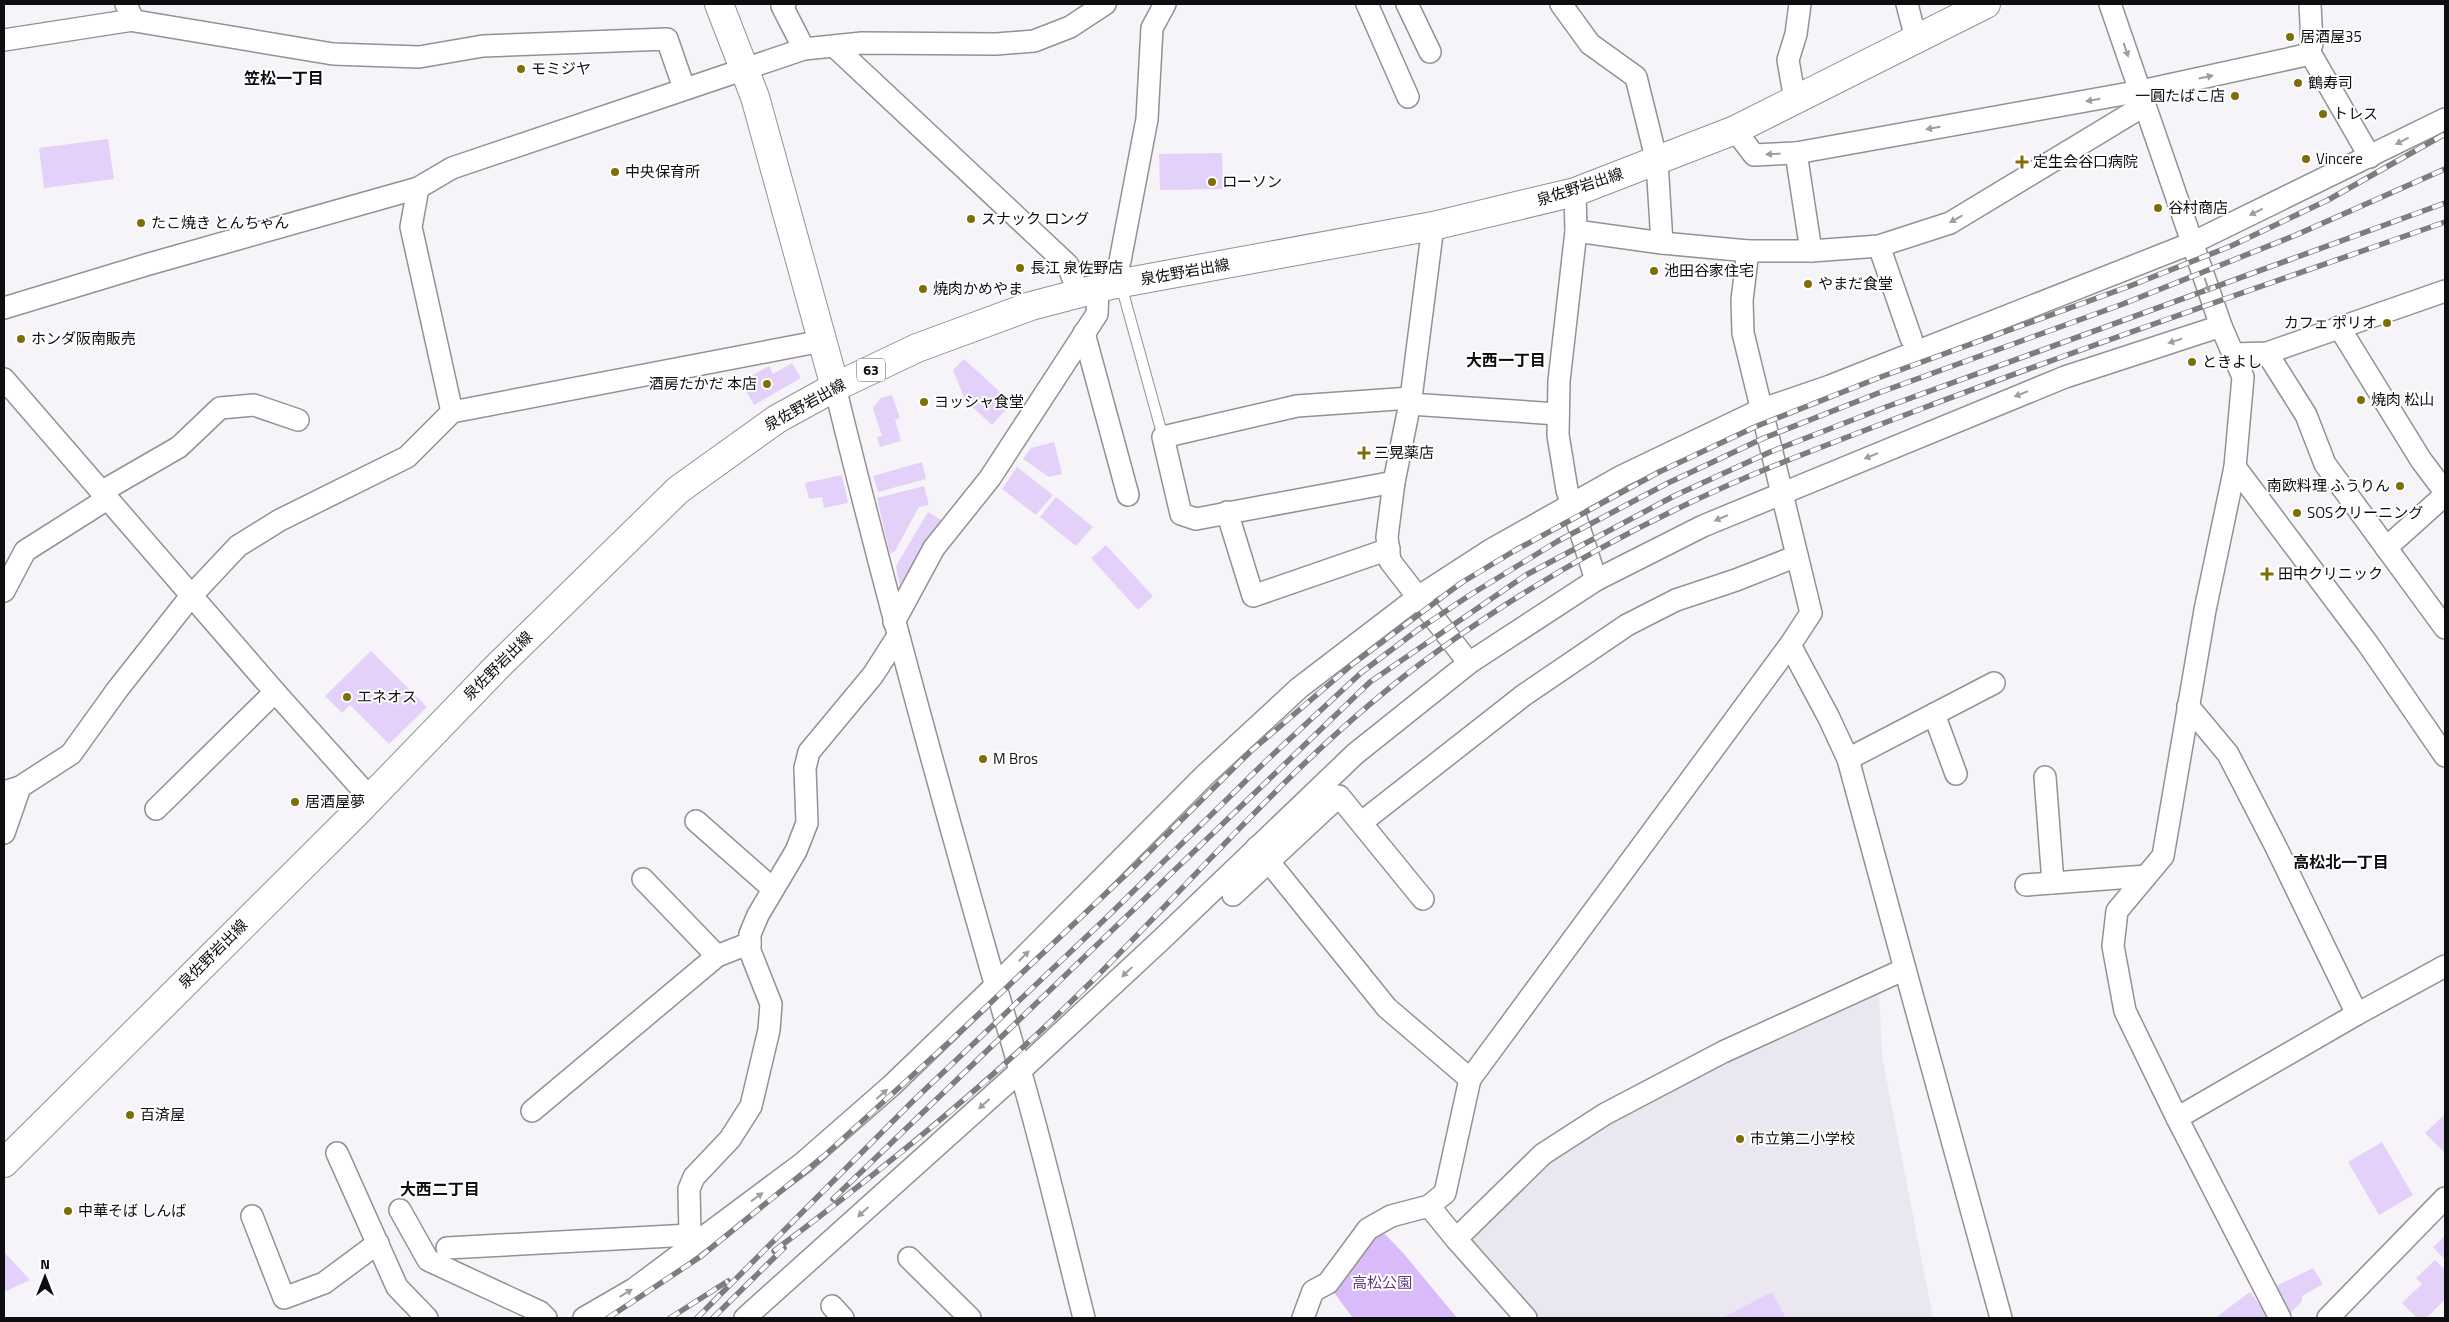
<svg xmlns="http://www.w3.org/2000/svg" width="2449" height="1322" font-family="'Titillium Web','Noto Sans JP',sans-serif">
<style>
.built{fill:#ebe7f1}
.green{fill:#d9bbf9}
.building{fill:#e4d1f9}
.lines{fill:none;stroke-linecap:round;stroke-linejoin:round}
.lane-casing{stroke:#939194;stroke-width:12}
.street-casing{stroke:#939194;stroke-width:24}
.secondary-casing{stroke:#939194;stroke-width:30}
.primary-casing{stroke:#939194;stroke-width:30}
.lane{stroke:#fff;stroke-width:10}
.street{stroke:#fff;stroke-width:21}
.secondary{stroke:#fff;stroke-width:28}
.primary{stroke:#fff;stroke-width:28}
.rail-casing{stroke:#7d7c7f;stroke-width:5.5}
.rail{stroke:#fff;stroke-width:4;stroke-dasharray:11;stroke-linecap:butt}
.oneway{fill:#9f9e9f}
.poi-dot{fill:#7f6d08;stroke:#fff;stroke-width:2}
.labels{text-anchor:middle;stroke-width:4;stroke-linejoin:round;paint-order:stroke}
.shield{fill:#fff;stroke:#565657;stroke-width:1}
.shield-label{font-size:14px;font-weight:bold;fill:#0e0d0f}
.poi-label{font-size:15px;fill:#0e0d0f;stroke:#fff;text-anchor:start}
.street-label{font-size:15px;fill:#0e0d0f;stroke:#fff}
.park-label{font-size:15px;fill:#613884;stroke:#fff}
.neighbourhood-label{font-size:16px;font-weight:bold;fill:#0e0d0f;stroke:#fff}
</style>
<rect width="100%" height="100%" fill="#f6f4f8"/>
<!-- built -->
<path class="built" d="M1879 990 1882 1056 1933 1318H1539L1471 1250V1237L1551 1159 1612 1119 1726 1058Z"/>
<!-- green -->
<path class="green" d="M1380 1229 1404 1254 1457 1318H1353L1332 1290Z"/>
<!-- building -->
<g class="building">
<path d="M108 139 114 179 44 188 39 148Z"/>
<path d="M1222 153 1223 189 1160 190 1159 154Z"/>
<path d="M964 359 1012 403 992 425 965 400 953 370Z"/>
<path d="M792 363 801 378 754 405 741 382 769 366 773 374Z"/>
<path d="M892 395 900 418 895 420 901 441 880 447 877 437 882 436 873 408 881 398Z"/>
<path d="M1054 442 1062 474 1049 477 1023 459 1031 448Z"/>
<path d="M922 462 926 479 878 492 873 476Z"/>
<path d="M1017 467 1053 495 1036 515 1002 489Z"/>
<path d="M842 475 848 503 824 508 822 497 809 499 805 483Z"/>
<path d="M924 486 929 505 919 507 895 551 890 554 877 498Z"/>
<path d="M1056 497 1093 527 1076 546 1040 517Z"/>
<path d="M928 512 943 521 908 592 900 588 896 566Z"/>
<path d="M1106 545 1153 596 1138 610 1091 558Z"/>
<path d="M371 651 427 707 389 744 350 705 342 713 325 696Z"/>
<path d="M2445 1114V1153L2425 1133Z"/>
<path d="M2382 1142 2413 1195 2379 1215 2348 1162Z"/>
<path d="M2445 1236V1260L2433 1247Z"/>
<path d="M4 1252 30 1280 4 1292Z"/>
<path d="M2435 1260 2443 1268 2445 1267V1300L2426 1318H2417L2402 1303 2422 1284 2416 1278Z"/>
<path d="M2313 1268 2323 1284 2302 1296V1301L2286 1318 2270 1289Z"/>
<path d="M1772 1292 1786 1318H1722Z"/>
<path d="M2250 1292 2269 1318H2215Z"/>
</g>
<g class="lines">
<defs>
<path id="lane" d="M1121 285 1163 437"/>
<g id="street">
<path d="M785 4 782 6 804 49"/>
<path d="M1367 4 1408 97"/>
<path d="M1407 4 1430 52"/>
<path d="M1561 4 1590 44 1636 77 1657 162 1662 243"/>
<path d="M1907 4 1916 39"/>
<path d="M2110 4 2221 326 2243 377 2235 467 2205 610 2163 856 2117 911 2113 946 2125 1011 2177 1118 2280 1318"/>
<path d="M129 20 333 54 419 57 483 46 667 39 684 88"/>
<path d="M4 40 133 20 126 4"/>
<path d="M835 47 1068 265 1078 292"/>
<path d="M2309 51 2370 157"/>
<path d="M1795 100 1788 60 1796 34 1800 4"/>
<path d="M1735 130 1754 155 1796 153 2141 91 2306 55 2312 44 2310 4"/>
<path d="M1796 153 1811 251"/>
<path d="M418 188 411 227 452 412"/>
<path d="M1575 192 1576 231 1662 243 1748 251H1811L1879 246 1950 223 2145 105"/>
<path d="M1433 226 1411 398 1394 482 1387 537 1390 561 1469 663"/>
<path d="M1576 231 1559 381 1558 435 1567 490 1596 580"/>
<path d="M1879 246 1911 338"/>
<path d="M1111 285 1120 261 1147 119 1152 28 1165 4"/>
<path d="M4 308 149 264 418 188 452 168 804 49 862 43 996 44 1034 41 1070 27 1105 4"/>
<path d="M2339 327 2421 460 2445 492"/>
<path d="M1084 333 1128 495"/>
<path d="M2267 353 2306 415 2325 464 2445 628"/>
<path d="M2233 354 2267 353 2445 291"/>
<path d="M4 379 275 692 370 798"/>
<path d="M835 387C891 616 954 843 1020 1070 1044 1152 1063 1235 1084 1318"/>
<path d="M1410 404 1558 414"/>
<path d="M2235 467 2368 644 2445 756"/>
<path d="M1394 482 1196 519 1181 514 1163 437 1297 406 1411 398"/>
<path d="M101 492 179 447 220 408 254 405 298 420"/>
<path d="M1227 512 1253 596 1389 549"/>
<path d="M2386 548 2445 495"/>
<path d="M4 591 25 551 107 499"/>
<path d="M894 622 934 548 990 478 1097 314 1098 288"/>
<path d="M2188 706 2228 754 2275 845 2357 1014"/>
<path d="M1934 714 1956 774"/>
<path d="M1848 759 1994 683"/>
<path d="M2045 777 2053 883"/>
<path d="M4 792 20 787 71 754 117 690 191 596 238 546 280 520 407 457 452 412 822 341"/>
<path d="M156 809 275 692"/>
<path d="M696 821 773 889"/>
<path d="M1362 822 1524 695 1627 625 1676 600 1736 580 1797 556"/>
<path d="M4 833 20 787"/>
<path d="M1257 847 1387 1008 1470 1079"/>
<path d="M643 879 717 956"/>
<path d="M2026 885 2146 876"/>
<path d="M1233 895 1339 796 1423 899"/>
<path d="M1905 969 2001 1318"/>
<path d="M532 1111 717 956 750 943"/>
<path d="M2177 1118 2357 1014 2445 966"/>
<path d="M337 1153 397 1287 427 1318"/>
<path d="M1429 1206 1456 1239 1543 1154 1605 1114 1723 1052 1905 969 1848 759 1829 718 1790 645"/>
<path d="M400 1210 428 1260 540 1312 546 1318"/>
<path d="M252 1216 284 1298 324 1283 378 1243"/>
<path d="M1456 1239 1526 1318"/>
<path d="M698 1241 690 1235 689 1189 694 1177 730 1139 751 1106 769 1030 771 1004 750 951V934L758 915 796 851 807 823 805 768 809 752 873 675 898 636"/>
<path d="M447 1248 690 1235"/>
<path d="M909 1258 970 1318"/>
<path d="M832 1306 843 1318"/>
<path d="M584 1318 634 1289 803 1163 891 1086 994 987 1205 775 1299 688 1418 597 1489 551 1622 476 1760 410 1830 386 2192 243 2445 119"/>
<path d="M745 1318 1020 1071 1162 939 1355 754 1469 663 1596 580 1703 526 2065 377 2221 326"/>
<path d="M1303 1318 1313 1291 1328 1283 1368 1229 1391 1216 1429 1206 1445 1193 1470 1079 1790 645 1811 613 1743 333 1742 300 1748 251"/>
<path d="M2328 1318 2445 1198"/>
</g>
<path id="secondary" d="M719 4 755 97 835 387"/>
<path id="primary" d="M4 1163 356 813 497 667 678 490 777 419 835 387 917 348 1031 306 1111 285 1433 226 1575 192 1735 130 1986 4"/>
</defs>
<!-- lane casing -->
<use href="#lane" class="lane-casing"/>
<!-- street casing -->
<use href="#street" class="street-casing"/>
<!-- secondary casing -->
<use href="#secondary" class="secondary-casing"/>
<!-- primary casing -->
<use href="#primary" class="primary-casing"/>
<!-- lane -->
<use href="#lane" class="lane"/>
<!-- street -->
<use href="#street" class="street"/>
<!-- secondary -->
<use href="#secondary" class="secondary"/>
<!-- primary -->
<use href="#primary" class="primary"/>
<defs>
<g id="rail">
<path d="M833 1199 1370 682 1526 575 1674 496 1770 452 1886 407 2445 203"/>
<path d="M774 1251C881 1171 985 1087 1080 993 1197 878 1301 750 1435 653 1538 578 1657 513 1776 465 1826 445 1876 426 1926 407 2097 342 2272 283 2445 222"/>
<path d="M608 1318 700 1257 824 1156 947 1044 1136 865 1251 751 1354 663 1461 583 1514 551 1659 472 1757 426 1878 378 2130 286 2231 246 2328 200 2445 134"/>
<path d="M670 1318 728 1281"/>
<path d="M697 1318 913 1101 1103 921 1266 761 1362 672 1419 629 1470 595 1558 541 1668 483 1764 438 1881 392 2123 304 2296 235 2445 169"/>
<path d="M713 1318 784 1248"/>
</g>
</defs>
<!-- rail casing -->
<use href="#rail" class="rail-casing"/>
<!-- rail -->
<use href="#rail" class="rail"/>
</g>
<!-- one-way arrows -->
<defs><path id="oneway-solid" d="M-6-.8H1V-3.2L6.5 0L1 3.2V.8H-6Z" transform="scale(1.25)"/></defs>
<g class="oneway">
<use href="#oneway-solid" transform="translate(2126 50) rotate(71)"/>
<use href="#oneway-solid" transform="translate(2206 77) rotate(-12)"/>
<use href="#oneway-solid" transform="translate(2093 100) rotate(170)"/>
<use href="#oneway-solid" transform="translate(1933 128) rotate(170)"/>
<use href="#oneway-solid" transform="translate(2402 141) rotate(153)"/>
<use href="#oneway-solid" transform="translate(1773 154) rotate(177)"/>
<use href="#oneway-solid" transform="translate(2256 212) rotate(154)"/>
<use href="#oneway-solid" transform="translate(1956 219) rotate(151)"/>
<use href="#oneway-solid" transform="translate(2207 285) rotate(71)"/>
<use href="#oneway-solid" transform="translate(2175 341) rotate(162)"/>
<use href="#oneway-solid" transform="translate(2021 394) rotate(158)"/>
<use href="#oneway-solid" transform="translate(1871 456) rotate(158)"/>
<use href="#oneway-solid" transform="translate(1721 518) rotate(157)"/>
<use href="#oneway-solid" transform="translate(1024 956) rotate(-45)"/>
<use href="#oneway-solid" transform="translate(1127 972) rotate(137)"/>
<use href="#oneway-solid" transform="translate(882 1094) rotate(-41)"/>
<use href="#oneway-solid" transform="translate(984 1104) rotate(138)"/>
<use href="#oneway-solid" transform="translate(757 1197) rotate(-36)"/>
<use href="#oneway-solid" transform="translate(863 1212) rotate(138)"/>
<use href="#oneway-solid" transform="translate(626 1293) rotate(-31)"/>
</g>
<!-- markers -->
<g class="poi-dot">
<circle cx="2290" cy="37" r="5"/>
<circle cx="521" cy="69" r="5"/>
<circle cx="2298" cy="83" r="5"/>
<circle cx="2235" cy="96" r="5"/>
<circle cx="2323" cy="114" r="5"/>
<circle cx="2306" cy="159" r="5"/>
<path d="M2019.5 154.5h5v5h5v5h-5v5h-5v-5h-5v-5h5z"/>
<circle cx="615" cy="172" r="5"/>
<circle cx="1212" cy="182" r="5"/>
<circle cx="2158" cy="208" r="5"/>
<circle cx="971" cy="219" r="5"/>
<circle cx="141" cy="223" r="5"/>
<circle cx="1020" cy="268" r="5"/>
<circle cx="1654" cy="271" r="5"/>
<circle cx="1808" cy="284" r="5"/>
<circle cx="923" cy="289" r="5"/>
<circle cx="2387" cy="323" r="5"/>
<circle cx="21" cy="339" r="5"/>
<circle cx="2192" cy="362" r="5"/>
<circle cx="767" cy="384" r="5"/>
<circle cx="2361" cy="400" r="5"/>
<circle cx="924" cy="402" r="5"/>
<path d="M1361.5 445.5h5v5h5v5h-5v5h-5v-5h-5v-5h5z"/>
<circle cx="2400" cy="486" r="5"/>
<circle cx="2297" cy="513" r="5"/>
<path d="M2264.5 566.5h5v5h5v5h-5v5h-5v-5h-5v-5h5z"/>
<circle cx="347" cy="697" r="5"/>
<circle cx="983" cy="759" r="5"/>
<circle cx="295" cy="802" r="5"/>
<circle cx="130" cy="1115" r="5"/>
<circle cx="1740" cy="1139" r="5"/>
<circle cx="68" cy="1211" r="5"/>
</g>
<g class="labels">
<!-- shield labels -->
<rect class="shield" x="857" y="358.5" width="28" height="23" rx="4"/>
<g class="shield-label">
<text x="871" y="375">63</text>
</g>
<!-- poi labels -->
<g class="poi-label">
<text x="2300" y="42">居酒屋35</text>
<text x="531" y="74">モミジヤ</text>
<text x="2308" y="88">鶴寿司</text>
<text x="2225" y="101" text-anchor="end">一圓たばこ店</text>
<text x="2333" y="119">トレス</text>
<text x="2316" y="164">Vincere</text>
<text x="2033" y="167">定生会谷口病院</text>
<text x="625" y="177">中央保育所</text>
<text x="1222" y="187">ローソン</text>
<text x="2168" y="213">谷村商店</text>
<text x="981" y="224">スナック ロング</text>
<text x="151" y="228">たこ焼き とんちゃん</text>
<text x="1030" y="273">長江 泉佐野店</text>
<text x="1664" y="276">池田谷家住宅</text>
<text x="1818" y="289">やまだ食堂</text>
<text x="933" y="294">焼肉かめやま</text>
<text x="2377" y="328" text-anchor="end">カフェ ポリオ</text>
<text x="31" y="344">ホンダ阪南販売</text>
<text x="2202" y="367">ときよし</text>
<text x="757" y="389" text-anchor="end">酒房たかだ 本店</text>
<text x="2371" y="405">焼肉 松山</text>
<text x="934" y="407">ヨッシャ食堂</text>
<text x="1374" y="458">三晃薬店</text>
<text x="2390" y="491" text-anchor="end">南欧料理 ふうりん</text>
<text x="2307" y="518">SOSクリーニング</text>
<text x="2278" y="579">田中クリニック</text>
<text x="357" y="702">エネオス</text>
<text x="993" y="764">M Bros</text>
<text x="305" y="807">居酒屋夢</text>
<text x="140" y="1120">百済屋</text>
<text x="1750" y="1144">市立第二小学校</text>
<text x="78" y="1216">中華そば しんば</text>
</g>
<!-- street labels -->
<g class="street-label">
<text transform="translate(1580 187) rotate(-18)" y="5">泉佐野岩出線</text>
<text transform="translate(1185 272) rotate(-10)" y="5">泉佐野岩出線</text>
<text transform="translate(805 405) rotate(-29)" y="5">泉佐野岩出線</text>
<text transform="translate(498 666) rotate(-45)" y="5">泉佐野岩出線</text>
<text transform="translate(213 954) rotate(-45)" y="5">泉佐野岩出線</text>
</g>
<!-- park labels -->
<g class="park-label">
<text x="1382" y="1288">高松公園</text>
</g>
<!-- neighbourhood labels -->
<g class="neighbourhood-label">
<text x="284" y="84">笠松一丁目</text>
<text x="1506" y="366">大西一丁目</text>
<text x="2341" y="868">高松北一丁目</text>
<text x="440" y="1195">大西二丁目</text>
</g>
</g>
<!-- border -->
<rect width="2449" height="1322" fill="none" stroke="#0e0d0f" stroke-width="10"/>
<!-- north arrow -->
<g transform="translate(45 1277)" stroke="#ffffff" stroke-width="4" paint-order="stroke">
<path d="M0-4L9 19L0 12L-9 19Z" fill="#0e0d0f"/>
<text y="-8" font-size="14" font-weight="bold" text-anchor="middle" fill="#0e0d0f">N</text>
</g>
</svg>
